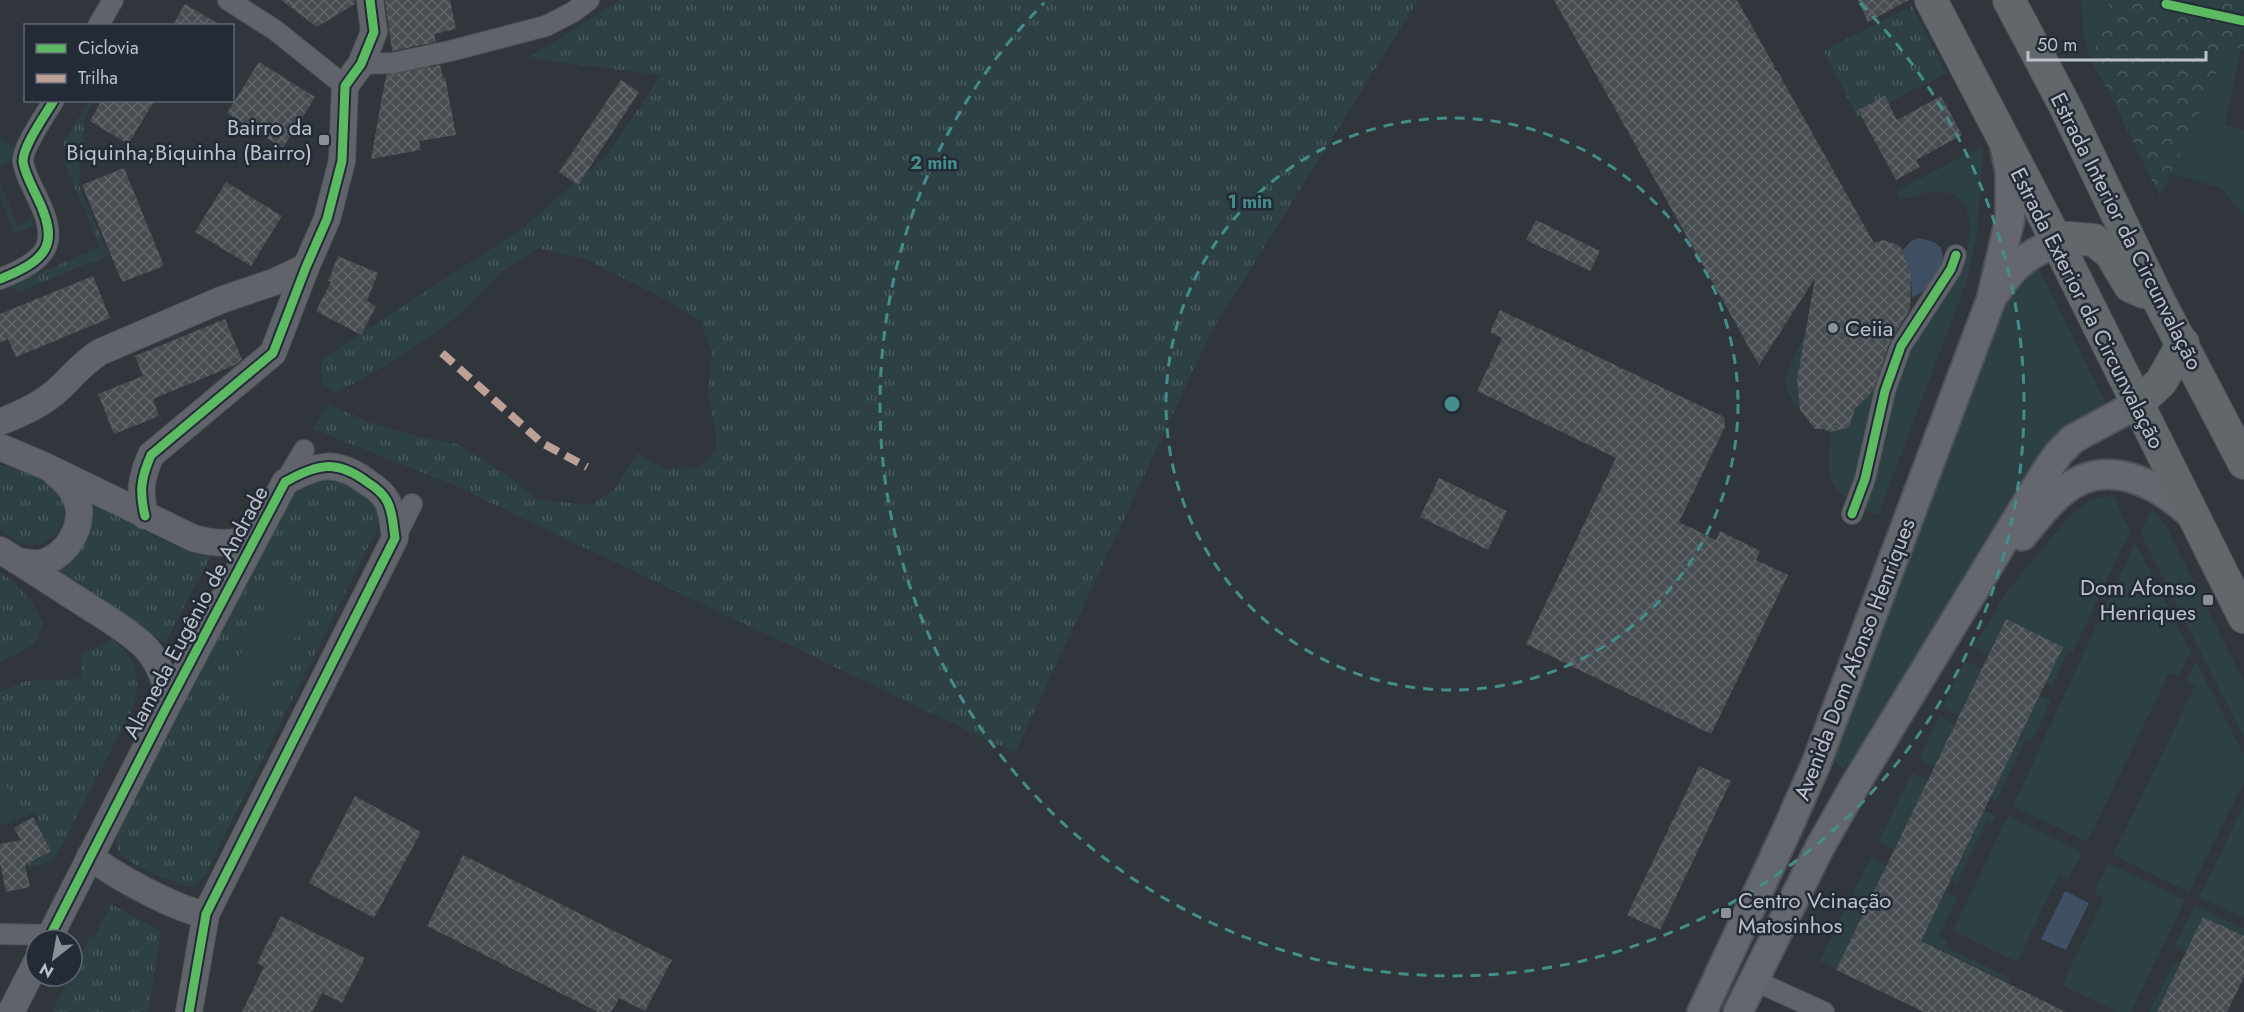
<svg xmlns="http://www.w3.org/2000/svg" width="2244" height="1012" font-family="Jost,sans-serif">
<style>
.grass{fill:url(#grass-tufts)}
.forest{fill:url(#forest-crowns)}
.garden{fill:#2d4043}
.water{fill:#3f5065}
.building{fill:url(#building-cross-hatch)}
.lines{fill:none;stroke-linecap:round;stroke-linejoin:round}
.minor-casing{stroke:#4e5257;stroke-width:22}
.tertiary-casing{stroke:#4e5257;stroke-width:28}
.secondary-casing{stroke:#4e5257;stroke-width:32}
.primary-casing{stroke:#4e5258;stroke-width:34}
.minor{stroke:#60646a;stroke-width:20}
.tertiary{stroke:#60646a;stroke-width:26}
.secondary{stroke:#64686e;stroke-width:28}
.primary{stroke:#62676c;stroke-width:32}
.quiet{stroke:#bda197;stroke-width:8;stroke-dasharray:15 8;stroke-linecap:butt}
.cycleway-casing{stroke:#232b37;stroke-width:13}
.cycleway{stroke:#5cba63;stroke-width:9}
.ring{fill:none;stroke:#438d8a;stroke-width:3;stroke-dasharray:10 8}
.poi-dot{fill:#8a9199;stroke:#232b37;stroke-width:2}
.labels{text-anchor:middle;stroke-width:5;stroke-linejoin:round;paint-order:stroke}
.poi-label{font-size:22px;fill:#bbc2cb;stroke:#232b37;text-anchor:end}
.street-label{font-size:22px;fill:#bbc2cb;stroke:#232b37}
.centre{fill:#438d8a;stroke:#232b37;stroke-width:3}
.ring-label{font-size:18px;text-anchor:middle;font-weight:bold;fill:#438d8a;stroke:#232b37;stroke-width:5;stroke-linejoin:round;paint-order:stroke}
</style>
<defs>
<pattern id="grass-tufts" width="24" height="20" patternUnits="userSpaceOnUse" patternTransform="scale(1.5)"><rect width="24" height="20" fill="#2d4043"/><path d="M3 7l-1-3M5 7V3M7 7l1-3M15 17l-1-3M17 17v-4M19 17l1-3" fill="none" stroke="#4a5a5d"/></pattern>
<pattern id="forest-crowns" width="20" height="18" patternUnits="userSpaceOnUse" patternTransform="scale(1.5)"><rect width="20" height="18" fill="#2d4043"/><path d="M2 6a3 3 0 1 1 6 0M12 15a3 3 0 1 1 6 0" fill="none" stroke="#4a5a5d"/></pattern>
<pattern id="building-cross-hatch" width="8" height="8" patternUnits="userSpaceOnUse" patternTransform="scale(1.5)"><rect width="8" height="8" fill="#484d52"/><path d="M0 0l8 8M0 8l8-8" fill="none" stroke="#60656a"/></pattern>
</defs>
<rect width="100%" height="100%" fill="#30363c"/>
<!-- grass -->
<g class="grass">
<path d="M620 0H1418L1210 334 1015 753 453 485 313 429 328 404 368 422 417 436 457 444 511 478 539 500 591 505 614 490 637 453 665 469 699 468 716 451V432L708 396 712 352 700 321 666 300 588 260 538 248 502 271 456 317 425 340 363 379 335 392 322 383V359L523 228 608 154 661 75 528 58Z"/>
<path d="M1912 6 1946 73 1858 118 1824 51Z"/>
<path d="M89 101H95L84 118 83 147H65L62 145Z"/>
<path d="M62 157 81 159 79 185 109 255 19 292 9 286 100 247Z"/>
<path d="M0 464C14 469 41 477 52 485 78 503 59 548 29 545 18 544 9 535 0 530Z"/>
<path d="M328 475C350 485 387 497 377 529L204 877 192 886C178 887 132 865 123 856 116 850 115 843 117 834L294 492 301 484Z"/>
<path d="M90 499C119 515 180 556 211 556L165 643 55 567Z"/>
<path d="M0 572C21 586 33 601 43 623L34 644 0 663Z"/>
<path d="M113 639C130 655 141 670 136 695 133 714 120 733 111 750 92 787 73 824 54 861L29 868 27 860 47 853 35 812 16 820 0 761V692L26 681 82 679 81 654Z"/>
<path d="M111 904 161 931 148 1012H52L70 976H72L90 937H95Z"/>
</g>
<!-- forest -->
<path class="forest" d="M2110 0H2244V50L2229 48 2160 197 2114 102 2091 60Z"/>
<!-- garden -->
<g class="garden">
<path d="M2082 0H2110L2091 60 2083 34Z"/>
<path d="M2229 47 2241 49 2225 125 2244 130V216L2221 188 2171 174Z"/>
<path d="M0 139 15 148 12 160 0 165Z"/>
<path d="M1983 146 1978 229 1967 281 1878 515 1864 510C1876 462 1886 405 1906 360 1924 317 1977 268 1969 220 1968 214 1967 208 1963 203 1945 183 1923 193 1900 200L1896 191Z"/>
<path d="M0 183 18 226 32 219 34 225 15 235 0 198Z"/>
<path d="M2038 266 2110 412 2069 426 1853 762 1842 768 1832 758 2008 292Z"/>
<path d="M1817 313C1804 345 1792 376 1800 410 1794 402 1787 395 1786 385 1785 369 1809 328 1817 313Z"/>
<path d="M1878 385 1870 432 1849 498C1823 486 1828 456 1831 432L1849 426 1855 409Z"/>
<path d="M2113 495 2130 531 2073 652 2069 650 2052 686 2045 683 2063 647 2006 619 1988 655 1973 647 2008 590 2071 515 2091 500Z"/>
<path d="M2153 508 2165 524 2244 682V738L2140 532Z"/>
<path d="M2135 542 2191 652 2178 676 2169 673 2087 842 2013 806Z"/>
<path d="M274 587 311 608 260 708 224 688Z"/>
<path d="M1965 661 1982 669 1959 716 1943 708Z"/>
<path d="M2196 661 2244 756V782L2189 892 2113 855 2195 686 2186 681Z"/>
<path d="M2040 696 2051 701 2032 741 2026 739 1996 801 1990 798Z"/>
<path d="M1940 716 1955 724 1935 767 1919 759Z"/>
<path d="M0 761 16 820 0 826Z"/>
<path d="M1912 773 1928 781 1894 850 1878 842Z"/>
<path d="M2244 805V918L2199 897Z"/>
<path d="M1984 810 1996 816 1992 823 1987 821 1957 883 1950 880Z"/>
<path d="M2008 816 2082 852 2068 880 2059 875 2017 962 1953 931Z"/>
<path d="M1871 856 1887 865 1836 970 1820 961Z"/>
<path d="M2108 863 2185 900 2131 1012H2118L2062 985 2104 898 2094 893Z"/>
<path d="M1945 892 1957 898 1939 936 1948 940 1945 946 2010 978 2008 983 1921 941Z"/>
<path d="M2195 905 2244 929V936L2204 917 2186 952 2174 947Z"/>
<path d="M2174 962 2180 965 2157 1012H2149Z"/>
</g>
<!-- water -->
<g class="water">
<path d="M1919 238 1934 242 1941 248C1948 269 1931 290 1912 297L1911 276 1903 250 1911 241Z"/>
<path d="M2065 891 2089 903 2066 950 2041 939Z"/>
</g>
<!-- building -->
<g class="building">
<path d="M281 0H355V4L317 27Z"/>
<path d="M385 0H450L456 29 434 34 436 42 392 51Z"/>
<path d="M1554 0H1737L1775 67 1773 68 1778 72 1874 243 1883 240 1898 245 1903 250 1911 276 1910 309 1890 342 1873 391 1855 409 1849 427 1831 432 1823 429H1815L1800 410 1797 380 1815 278 1759 365Z"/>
<path d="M1858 0H1909L1868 22Z"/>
<path d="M185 4 222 26H172Z"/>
<path d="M259 62 315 97 283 148 227 113Z"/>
<path d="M440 65 443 78 445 77 456 135 419 141 421 150 371 159 386 75Z"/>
<path d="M621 80 639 92 578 185 559 172Z"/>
<path d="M1885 96 1897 120 1941 96 1962 135 1916 160 1920 167 1896 180 1858 110Z"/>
<path d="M102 100H155L128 144 90 121Z"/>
<path d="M124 168 164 266 122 282 82 185Z"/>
<path d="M226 182 282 216 251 266 195 232Z"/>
<path d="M1536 220 1600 251 1590 271 1526 240Z"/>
<path d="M338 256 378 273 367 301 376 306 361 335 316 311 331 282 328 281Z"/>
<path d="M93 276 110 318 16 357 8 339 0 343V314Z"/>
<path d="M1500 310 1724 417 1725 427 1679 522 1716 540 1720 531 1760 551 1756 560 1788 575 1711 734 1526 644 1616 458 1477 391 1502 338 1490 332Z"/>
<path d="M225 319 242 359 235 365 153 399 159 416 114 434 98 394 143 376 135 356Z"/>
<path d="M1439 478 1507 511 1488 550 1420 517Z"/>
<path d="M2006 619 2063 647 1921 941 2066 1012H1924L1836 970Z"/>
<path d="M1699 766 1731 781 1660 930 1627 915Z"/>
<path d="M355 796 421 832 374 918 309 883Z"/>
<path d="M33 817 51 851 25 865 30 887 6 892 0 863V844L21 840 14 828Z"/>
<path d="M463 855 672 960 645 1011 619 998 611 1012H598L427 926Z"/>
<path d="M281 916 365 958 342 1003 322 993 312 1012H242L264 967 257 963Z"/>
<path d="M2203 917 2244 936V977L2227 1012H2157Z"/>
</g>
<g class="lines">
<defs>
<g id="minor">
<path d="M228 0 275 30 345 86"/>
<path d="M98 26 113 0"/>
<path d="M361 64 393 63 450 51 546 26 573 12 589 0"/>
<path d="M0 279C47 260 61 245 37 197 32 186 25 174 23 162 22 147 46 114 54 100"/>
<path d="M285 482 304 450"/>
<path d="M1852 514 1865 479 1885 391 1901 346 1951 269 1956 255"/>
<path d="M395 538 412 504"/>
<path d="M0 934 50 935"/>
<path d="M1753 980 1824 1012"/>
</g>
<g id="tertiary">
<path d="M0 422C23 413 43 404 61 387 74 374 84 362 100 352L221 300 274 282 306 267"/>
<path d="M0 447 43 465 193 538C214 544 236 546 256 535"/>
<path d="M145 516C139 491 141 478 151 455L273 353 306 267 327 219 342 161 345 86 361 64 374 32 370 0"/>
<path d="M0 550C28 567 55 585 83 603 103 616 125 628 143 645 157 658 173 691 165 708"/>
<path d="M17 561C25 562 32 564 40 563 52 561 60 554 67 546 87 519 82 493 55 473"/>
<path d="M90 856C111 874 180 912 206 914"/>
<path d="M48 940 163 714 285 482C317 464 336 459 367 482 375 487 383 493 387 501 393 512 393 526 395 538L206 914 189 1012"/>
<path d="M11 1012 36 963"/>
</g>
<g id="secondary">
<path d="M1997 291C2014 264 2028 255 2056 242"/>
<path d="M2022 536C2035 521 2047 504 2062 492 2106 455 2158 483 2194 517"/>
<path d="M1702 1012 1786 832 1816 764 1991 300 2010 219V172L2005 148"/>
<path d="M1738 1012 1820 847 1855 785 2045 473 2058 454 2073 439 2137 404"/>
</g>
<g id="primary">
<path d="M1931 0 2049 226 2244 617"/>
<path d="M2009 0 2065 106 2158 299 2244 463"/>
<path d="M2056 242 2069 238 2094 240 2111 254 2130 286 2144 292"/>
<path d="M2137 404 2161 382 2183 343"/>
</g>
</defs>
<!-- minor casing -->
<use href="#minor" class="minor-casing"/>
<!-- tertiary casing -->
<use href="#tertiary" class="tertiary-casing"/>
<!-- secondary casing -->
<use href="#secondary" class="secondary-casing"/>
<!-- primary casing -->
<use href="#primary" class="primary-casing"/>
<!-- minor -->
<use href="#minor" class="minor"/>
<!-- tertiary -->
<use href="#tertiary" class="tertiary"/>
<!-- secondary -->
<use href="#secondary" class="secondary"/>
<!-- primary -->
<use href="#primary" class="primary"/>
<!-- quiet -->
<path class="quiet" d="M442 353 542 443 587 467"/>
<defs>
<g id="cycleway">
<path d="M2166 4 2244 21"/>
<path d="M0 279C47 260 61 245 37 197 32 186 25 174 23 162 22 147 46 114 54 100"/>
<path d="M1852 514 1865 479 1885 391 1901 346 1951 269 1956 255"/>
<path d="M145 516C139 491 141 478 151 455L273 353 306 267 327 219 342 161 345 86 361 64 374 32 370 0"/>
<path d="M48 940 163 714 285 482C317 464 336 459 367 482 375 487 383 493 387 501 393 512 393 526 395 538L206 914 189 1012"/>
</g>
</defs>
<!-- cycleway casing -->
<use href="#cycleway" class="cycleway-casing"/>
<!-- cycleway -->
<use href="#cycleway" class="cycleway"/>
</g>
<!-- distance rings -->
<g class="ring">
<circle cx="1452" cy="404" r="286"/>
<path d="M1860 3A572 572 0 1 1 1044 3"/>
</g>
<!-- markers -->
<g class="poi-dot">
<rect x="318" y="134" width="12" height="12" rx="3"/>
<circle cx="1833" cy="328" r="6"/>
<rect x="2202" y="594" width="12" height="12" rx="3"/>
<rect x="1720" y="907" width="12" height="12" rx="3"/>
</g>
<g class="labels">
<!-- poi labels -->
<g class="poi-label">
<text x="312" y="135">Bairro da<tspan x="312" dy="25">Biquinha;Biquinha (Bairro)</tspan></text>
<text x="1845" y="336" text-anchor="start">Ceiia</text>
<text x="2196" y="595">Dom Afonso<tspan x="2196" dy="25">Henriques</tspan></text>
<text x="1738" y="908" text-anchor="start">Centro Vcinação<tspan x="1738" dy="25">Matosinhos</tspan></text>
</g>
<!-- street labels -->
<g class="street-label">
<text transform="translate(2127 231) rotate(63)" y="8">Estrada Interior da Circunvalação</text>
<text transform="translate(2088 308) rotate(63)" y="8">Estrada Exterior da Circunvalação</text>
<text transform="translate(195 612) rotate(-62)" y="8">Alameda Eugênio de Andrade</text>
<text transform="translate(1854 659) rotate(-69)" y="8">Avenida Dom Afonso Henriques</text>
</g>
</g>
<circle cx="1452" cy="404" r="9" class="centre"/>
<g class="ring-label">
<text x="934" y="169">2 min</text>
<text x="1250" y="208">1 min</text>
</g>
<!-- legend -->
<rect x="24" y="24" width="210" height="78" fill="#232b37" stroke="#606772" stroke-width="1.5"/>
<rect x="36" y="44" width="30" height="9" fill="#5cba63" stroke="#606772" stroke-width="1.5"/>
<text x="78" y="54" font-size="18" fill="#bbc2cb">Ciclovia</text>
<rect x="36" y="74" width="30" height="9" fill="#bda197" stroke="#606772" stroke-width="1.5"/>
<text x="78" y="84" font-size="18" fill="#bbc2cb">Trilha</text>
<!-- north arrow -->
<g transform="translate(54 958) rotate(211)"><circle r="28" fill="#232b37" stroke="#606772" stroke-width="1.5"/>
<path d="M0-4.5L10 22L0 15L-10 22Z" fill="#8a9199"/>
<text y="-9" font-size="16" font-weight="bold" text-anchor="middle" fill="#bbc2cb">N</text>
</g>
<!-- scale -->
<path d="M2028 51v9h178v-9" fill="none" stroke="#bbc2cb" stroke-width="3"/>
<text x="2037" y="51" font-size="18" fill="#bbc2cb" stroke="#232b37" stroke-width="4.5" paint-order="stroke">50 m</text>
</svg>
